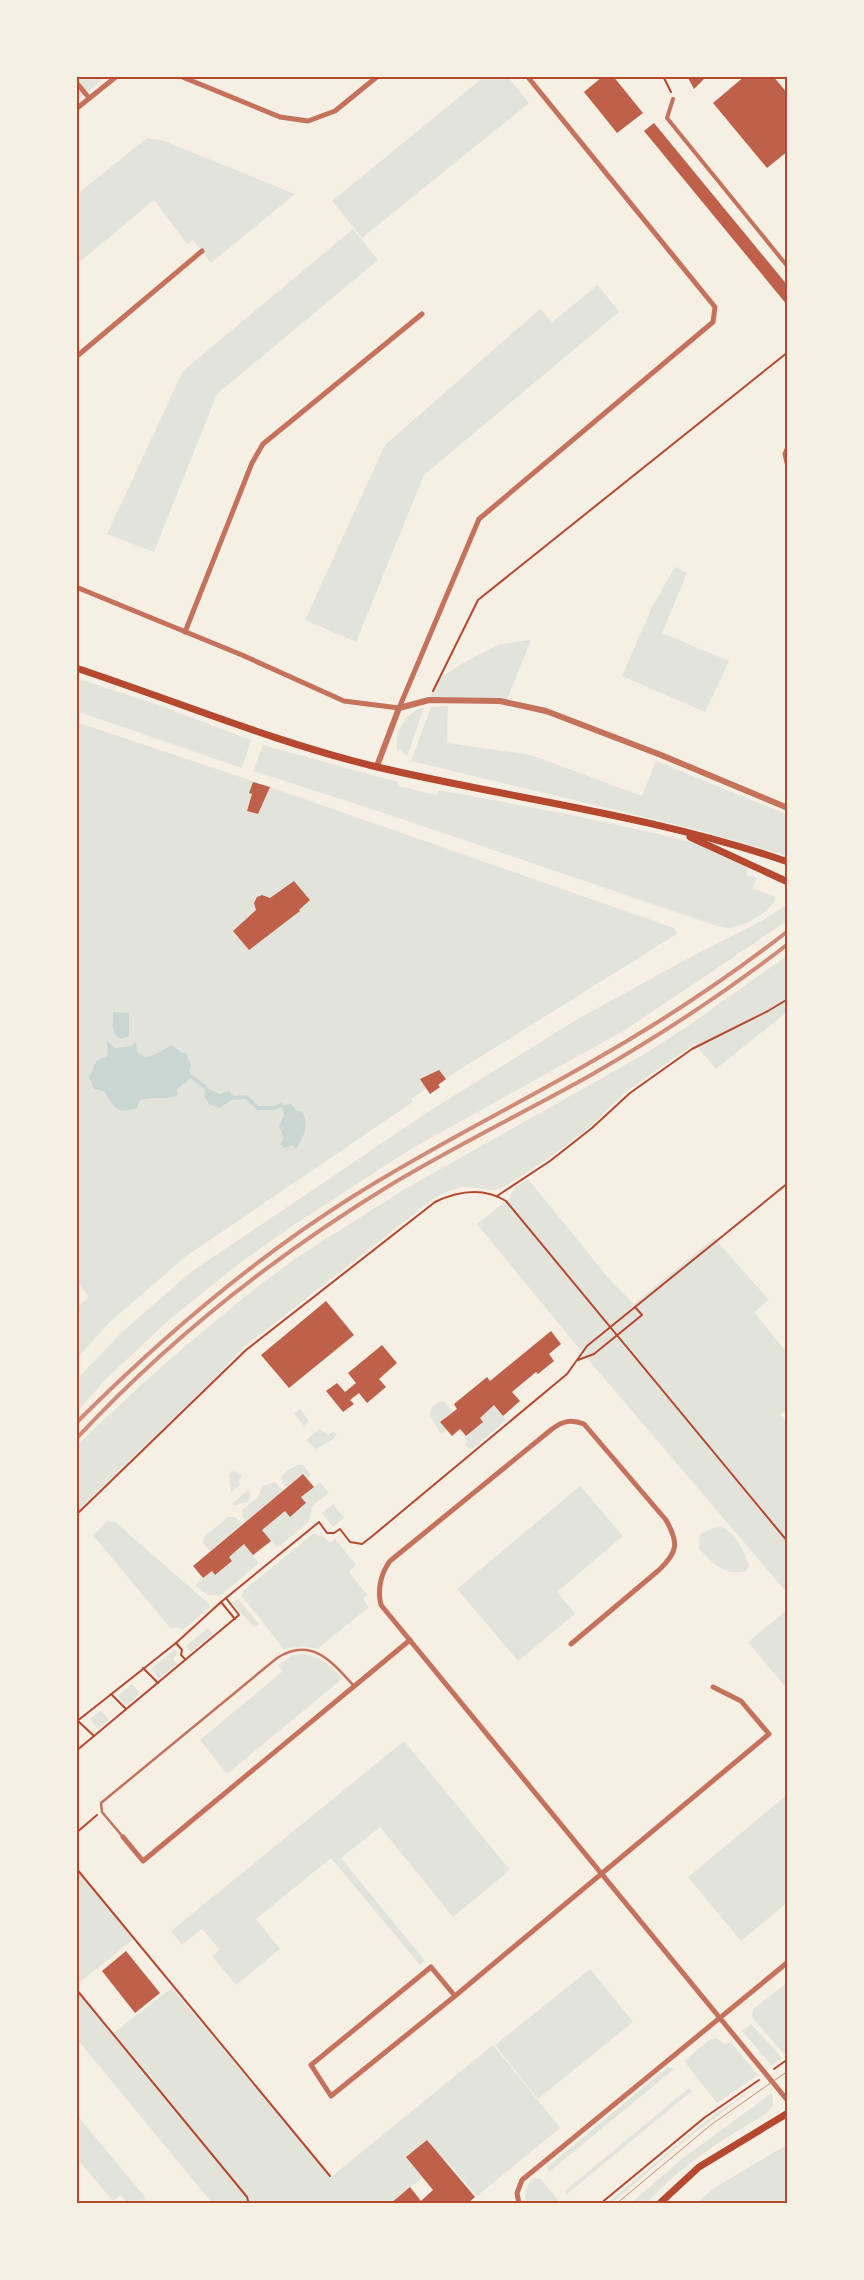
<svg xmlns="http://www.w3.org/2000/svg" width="864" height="2280" font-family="'Work Sans',sans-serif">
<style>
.green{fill:#e2e4dc}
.water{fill:#c9d6d2}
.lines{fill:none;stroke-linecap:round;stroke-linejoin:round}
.stream{stroke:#c9d6d2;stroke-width:4}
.building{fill:#bf614a}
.path{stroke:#b5482f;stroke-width:2}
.service{stroke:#c5725c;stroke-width:2.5}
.pedestrian{stroke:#c5725c;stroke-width:4}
.minor{stroke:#c5725c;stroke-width:5}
.tertiary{stroke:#c5725c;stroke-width:6}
.secondary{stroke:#b5482f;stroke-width:7}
.tram{stroke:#cf8b77;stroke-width:1}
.rail{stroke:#cf8b77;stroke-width:4}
.neatline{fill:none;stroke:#b5482f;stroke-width:2}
</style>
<rect width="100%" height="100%" fill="#f6efe4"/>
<!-- green -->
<g class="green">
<path d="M76 76H102L104 78 76 101Z"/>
<path d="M485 76H507L529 103 362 238 332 201Z"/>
<path d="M147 138 164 141 295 194 211 263 193 240 187 244 154 200 76 265V195Z"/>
<path d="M353 229 378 260 217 394 154 552 107 534 183 371Z"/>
<path d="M598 285 619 312 424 475 356 642 305 620 385 445 540 309 552 322Z"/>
<path d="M675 567 687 573 662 633 729 661 705 712 622 676 652 607Z"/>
<path d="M531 640 506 702 429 700 438 679 463 663 500 644Z"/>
<path d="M76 678 156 704 251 740 242 768 76 711Z"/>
<path d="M448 706 447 743 531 755 642 796 656 761 788 815V856L695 829 411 761 431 707Z"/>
<path d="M424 707 407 756 400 750 398 751C392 734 407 711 424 707Z"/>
<path d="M76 722 270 787 674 928 677 934 445 1079 438 1084 440 1087 430 1094 426 1089 411 1099 413 1102 185 1257 110 1322 76 1359V1308L89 1297 76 1281Z"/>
<path d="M263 745 398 782 397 786 437 795 439 790 567 814 672 837 701 845 748 866 747 875 757 878 752 888 776 897C771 912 747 924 732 928 727 929 722 927 717 926L387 814 253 771Z"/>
<path d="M788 904V920L781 925 625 1030 411 1149 289 1228 236 1266 169 1320 105 1380 76 1413V1380L122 1332 191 1272 431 1110 576 1020 687 959 763 920Z"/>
<path d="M788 955V1011L716 1069 695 1044 628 1090 591 1126 549 1158 504 1187 493 1190 463 1187 448 1191 433 1199 244 1347 210 1383 76 1512V1446L141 1385 183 1348 257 1287 296 1258 405 1189 646 1053 685 1028Z"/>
<path d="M528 1179 610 1280 634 1304 714 1238 769 1300 754 1312 788 1354V1409L780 1415 788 1424V1594L586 1357 477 1224 509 1199 514 1188Z"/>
<path d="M440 1401 445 1402 453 1412 441 1422 447 1430 441 1434 429 1414 432 1407Z"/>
<path d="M494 1405 506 1420 472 1449H469L465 1444 468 1442 464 1438 483 1422 480 1418Z"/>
<path d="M300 1409 309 1421 304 1426 294 1413Z"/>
<path d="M319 1429 328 1435 333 1432 337 1434 332 1440 316 1449 306 1440Z"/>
<path d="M298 1465H303L311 1475 307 1478 303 1474 286 1488 281 1478 287 1470Z"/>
<path d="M232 1471 240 1473 242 1477 239 1480 240 1485 231 1492 229 1474Z"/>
<path d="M275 1482 283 1491 246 1521 243 1517 242 1510 257 1498 263 1486Z"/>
<path d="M320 1482 329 1493 312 1506 309 1522 277 1548 262 1530 285 1511 290 1516 301 1497Z"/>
<path d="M580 1486 623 1536 557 1592 575 1614 518 1661 457 1589Z"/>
<path d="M249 1489 250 1498 247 1502 233 1506V1503Z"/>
<path d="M333 1504 344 1518 333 1527 322 1513Z"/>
<path d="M228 1517H235L242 1524 210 1551 203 1543 204 1537Z"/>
<path d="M108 1521 115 1522 210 1605 209 1608 183 1630 177 1627 171 1629 93 1535Z"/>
<path d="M719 1526C735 1532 745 1551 749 1566L746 1571C725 1577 712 1563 699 1548L700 1534Z"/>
<path d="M314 1533 320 1536 321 1535 330 1543 335 1539 356 1565 349 1572 367 1595 363 1599 369 1607 317 1649 303 1646 284 1649 241 1595 244 1593 242 1592Z"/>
<path d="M244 1544 259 1563 220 1596 208 1595 195 1585 212 1571 215 1575 232 1561 229 1557Z"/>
<path d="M238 1599 259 1624 254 1627 232 1603Z"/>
<path d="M788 1609V1690L748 1642Z"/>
<path d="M208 1628 213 1634 191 1652 186 1646Z"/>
<path d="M175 1649 178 1654 173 1658 177 1664 159 1679 151 1669Z"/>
<path d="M303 1654C320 1656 333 1666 342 1679L227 1774 200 1740 283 1671 278 1665 293 1655Z"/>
<path d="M132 1684 140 1694 126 1706 118 1696Z"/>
<path d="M101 1710 109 1720 98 1729 90 1719Z"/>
<path d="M404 1741 510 1870 453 1917 380 1827 341 1858 425 1961 420 1965 331 1858 256 1919 280 1949 236 1985 212 1956 220 1950 202 1929 182 1945 171 1931Z"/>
<path d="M788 1794V1902L741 1941 688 1877Z"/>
<path d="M76 1868 134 1939 76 1985Z"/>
<path d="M590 1969 633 2022 538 2099 495 2045Z"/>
<path d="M788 1982V2053L785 2055 752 2017 753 2009Z"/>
<path d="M76 1988 113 2033 172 1988 331 2177 493 2045 560 2128 477 2196 445 2159 390 2204H213L76 2038Z"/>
<path d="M751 2024 782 2058 772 2066 742 2031Z"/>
<path d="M715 2038 726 2044 730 2041 758 2075 717 2103 684 2061 709 2040Z"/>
<path d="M668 2067 674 2069 549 2172 547 2167Z"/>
<path d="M763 2081 678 2146 611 2204H606L707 2120Z"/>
<path d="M689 2088 692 2091 567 2194 565 2191Z"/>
<path d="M772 2093 773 2106 764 2115C720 2141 680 2166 646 2204H630L683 2158Z"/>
<path d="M76 2114 144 2196 146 2204H133L131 2202 128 2203 121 2195 113 2201 76 2157Z"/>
<path d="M788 2144V2204H695L714 2188Z"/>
<path d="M534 2178 541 2179 561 2204H527C523 2194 525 2185 534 2178Z"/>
</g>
<!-- water -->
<g class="water">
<path d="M113 1012 129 1013V1036L121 1039C110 1033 113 1023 113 1012Z"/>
<path d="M107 1041 115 1048 131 1046 136 1042 137 1052 145 1057 154 1055 172 1045 182 1053H186L191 1065 189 1070 192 1077 177 1089 178 1095C165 1101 153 1096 140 1100L137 1108C116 1115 115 1108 104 1091L94 1089 89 1077 97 1060 108 1056Z"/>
<path d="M205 1087 220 1094 229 1091 235 1098 219 1108 209 1104 204 1096Z"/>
<path d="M291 1104 296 1110 300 1111C311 1121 304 1138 296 1149L292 1145 284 1148 280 1144 284 1138 279 1126 284 1115 281 1105Z"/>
</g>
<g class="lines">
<!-- stream -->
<g class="stream">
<path d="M192 1077 205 1087"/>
<path d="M235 1098 246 1097 258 1108H274L281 1105"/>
</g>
</g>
<!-- building -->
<g class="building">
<path d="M603 76H613L643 113 617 133 584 92Z"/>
<path d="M687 76H707L694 89Z"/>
<path d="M745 76H773L788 94V151L767 168 713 103Z"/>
<path d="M654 123 788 286V306L644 131Z"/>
<path d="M253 782 270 787 258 814 247 811 252 794 249 793Z"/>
<path d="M294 881 310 900 299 910 300 911 249 950 233 931 256 910 254 903 257 897 262 895 270 898Z"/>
<path d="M439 1070 446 1079 438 1085 440 1087 430 1094 420 1079Z"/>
<path d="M326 1301 354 1335 289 1388 261 1355Z"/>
<path d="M551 1331 561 1344 549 1354 554 1361 538 1374 536 1372 512 1392 520 1401 503 1416 494 1405 480 1418 483 1422 466 1436 460 1429 452 1436 440 1422 457 1409 454 1404 487 1377 490 1381Z"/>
<path d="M382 1345 397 1363 379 1379 386 1387 367 1403 359 1393 350 1400 354 1404 343 1412 326 1391 337 1383 345 1392 356 1383 348 1373Z"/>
<path d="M303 1474 314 1487 301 1497 306 1503 290 1517 285 1511 262 1530 271 1541 253 1555 244 1544 229 1557 232 1561 215 1575 212 1571 203 1578 193 1566Z"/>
<path d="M126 1951 160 1993 135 2013 102 1971Z"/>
<path d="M427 2140 475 2197 467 2204H390L410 2187 421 2201 433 2190 406 2157Z"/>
</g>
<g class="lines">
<!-- path -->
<g class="path">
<path d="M663 76 671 92"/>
<path d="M433 691 478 600 788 352"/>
<path d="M497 1196 550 1161 592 1128 630 1093 692 1049 768 1011 788 999"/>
<path d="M578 1360 594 1354 642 1315 635 1307"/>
<path d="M76 1515 246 1350 435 1202C458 1191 483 1187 506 1201L788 1542"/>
<path d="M221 1602 235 1619"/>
<path d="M176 1643 182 1650 181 1655 185 1659"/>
<path d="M143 1668 158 1683"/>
<path d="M111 1694 126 1709"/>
<path d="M78 1721 94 1736"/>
<path d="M76 1722 176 1643 221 1602 319 1522 327 1533H334L340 1529 350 1542 362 1544 370 1538 567 1374 587 1346 788 1183"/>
<path d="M76 1751 239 1615 226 1598"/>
<path d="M76 1833 97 1815"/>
<path d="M76 1868 330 2176"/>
<path d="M76 1989 247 2197 249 2204"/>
<path d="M774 2069 788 2059"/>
<path d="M600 2204 704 2118 759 2080"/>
</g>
<!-- service -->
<path class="service" d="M123 1837 102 1812 101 1803 277 1658C312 1636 332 1662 354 1686"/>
<!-- pedestrian -->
<path class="pedestrian" d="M673 99 667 118 788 267"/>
<!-- minor -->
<g class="minor">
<path d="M180 76 280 117 308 121 335 111 378 76"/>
<path d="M76 82 89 98"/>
<path d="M76 109 117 76"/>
<path d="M76 357 202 251"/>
<path d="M788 447 785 454 788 467"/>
<path d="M76 587 242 655 344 701 399 708 479 519 713 322 715 307 527 76"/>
<path d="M185 632 252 463 263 444 422 314"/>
<path d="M571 1644 659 1570C678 1552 679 1543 666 1520L584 1424C571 1419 563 1421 552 1429L390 1561C381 1573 377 1590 381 1605L788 2101"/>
<path d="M123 1837 143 1861 410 1640"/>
<path d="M455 1996 431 1967 311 2065 331 2096 455 1996 769 1734 741 1701 713 1687"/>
<path d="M519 2204 517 2193 522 2180 788 1962"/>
</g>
<!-- tertiary -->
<path class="tertiary" d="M377 766 399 708 429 700 500 701 546 711 661 755 788 808"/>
<!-- secondary -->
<g class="secondary">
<path d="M76 668C176 701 274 742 377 767 514 799 655 816 788 862"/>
<path d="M690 837 788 882"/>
<path d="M659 2204 699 2167 788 2113"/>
</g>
<!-- tram -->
<path class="tram" d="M616 2204 712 2124 788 2071"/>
<!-- rail -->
<g class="rail">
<path d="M76 1423C160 1339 252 1260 352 1197 428 1149 507 1110 584 1066 655 1026 724 981 788 931"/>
<path d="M76 1439C168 1340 277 1254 392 1184 457 1145 525 1112 591 1075 659 1036 726 992 788 944"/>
</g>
</g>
<!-- border -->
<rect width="864" height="2280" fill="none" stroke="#f6efe4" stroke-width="155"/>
<rect x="78" y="78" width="708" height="2124" class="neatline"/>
</svg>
